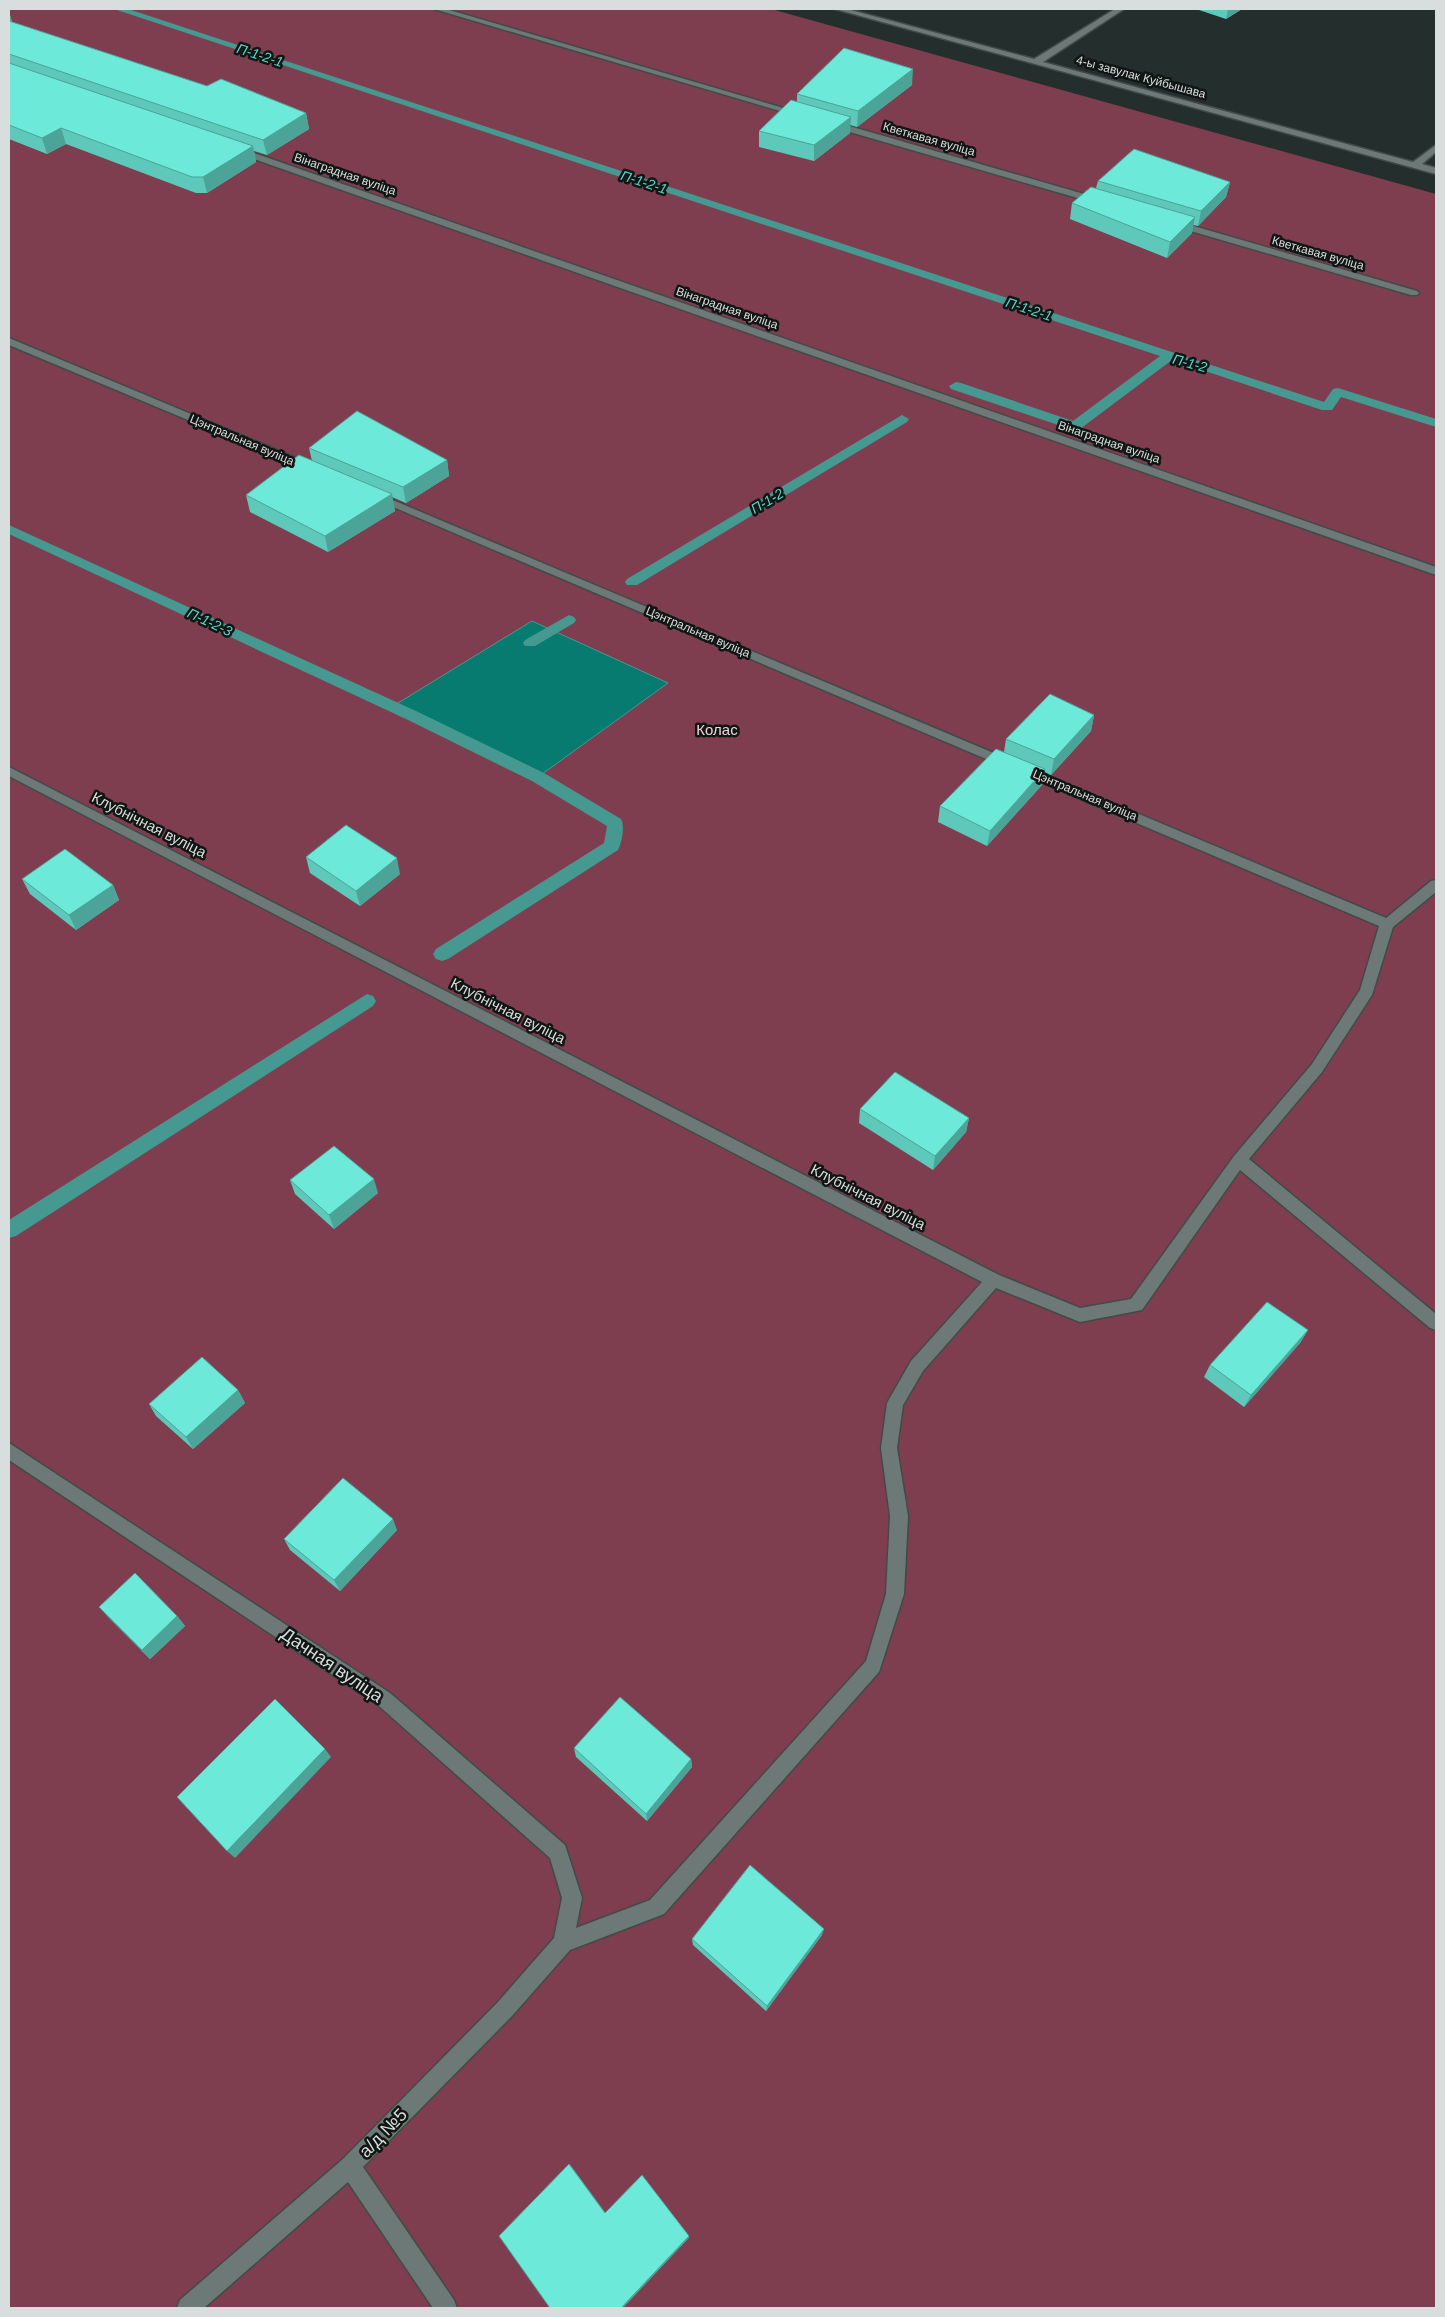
<svg xmlns="http://www.w3.org/2000/svg" width="1445" height="2317" font-family="Helvetica,sans-serif">
<style>
.green{fill:#7f3e4f}
.water{fill:#087b70;stroke:#469991}
.lines{fill:none;stroke-linecap:round;stroke-linejoin:round}
.stream{fill:#469991;fill-rule:evenodd}
.service-casing{stroke:#424a49;stroke-width:3}
.minor-casing{stroke:#424a49;stroke-width:3}
.service{fill:#6d7977;fill-rule:evenodd}
.minor{fill:#6d7977;fill-rule:evenodd}
.wall{fill:#5ec8bb}
.shaded-wall{fill:#4ca398}
.building{fill:#6de9d9;stroke:#4ca398}
.labels{text-anchor:middle;stroke-width:5;stroke-linejoin:round;paint-order:stroke}
.far-street-label{font-size:12px;fill:#d8dedd;stroke:#111514}
.far-water-label{font-size:14px;font-style:italic;fill:#57d7c7;stroke:#111514}
.park-label{font-size:15px;fill:#efd6db;stroke:#111514}
.street-label{font-size:15px;fill:#d8dedd;stroke:#111514}
.near-street-label{font-size:18px;fill:#d8dedd;stroke:#111514}
</style>
<rect width="100%" height="100%" fill="#242e2c"/>
<!-- green -->
<path class="green" d="M9 9H771L1436 194V2308H9Z"/>
<!-- water -->
<path class="water" d="M532 621 668 683 538 777 393 706Z"/>
<g class="lines">
<!-- stream -->
<g class="stream">
<path d="M114 9H128L1324 402 1333 389 1338 388 1436 419V427L1341 397 1332 410H1322L1172 360 1080 429H1070L951 389 949 386 956 382 961 383 1073 421 1160 356Z"/>
<path d="M902 415 909 419 907 422 637 585H627L625 582 627 579Z"/>
<path d="M9 525 416 711 544 773 621 819C625 826 622 843 618 850L448 959 442 961 436 959 433 954 436 949 604 843 607 826 532 781 406 719 9 534Z"/>
<path d="M569 615 574 617 576 620 574 623 535 646H525L523 643 525 640Z"/>
<path d="M367 994 373 996 376 1001 373 1006 16 1236 9 1238V1220Z"/>
</g>
<defs>
<g id="service">
<path d="M434 9H446L804 114 797 116Z"/>
<path d="M832 121 1101 199 1103 201 1095 203 829 126 828 124Z"/>
<path d="M234 148H240L1436 567V575L234 152Z"/>
<path d="M1173 220 1417 291 1419 293 1417 295H1411L1170 225 1168 223Z"/>
<path d="M9 338 315 466 316 468 315 470H307L9 345Z"/>
<path d="M376 493 1386 918 1431 881 1436 880V892L1393 927 1372 995 1322 1072 1249 1159 1436 1314V1330L1430 1328 1240 1170 1142 1310 1080 1322 996 1288 923 1371 903 1405 897 1448 908 1516 904 1594 879 1672 664 1914 570 1950 512 2016 363 2167 454 2300 457 2308H433L348 2182 204 2308H177L180 2300 343 2159 498 2002 554 1938 562 1898 550 1858 378 1705 9 1460V1443L390 1693 565 1845 582 1898 576 1928 650 1900 866 1661 886 1594 890 1516 881 1448 887 1403 911 1361 982 1282 9 776V767L999 1275 1080 1308 1131 1299 1234 1156 1312 1064 1360 990 1379 926 372 498 370 496Z"/>
</g>
<path id="minor" d="M835 9H847L1034 59 1115 9H1124L1043 62 1413 162 1436 145V152L1422 164 1436 168V174Z"/>
</defs>
<!-- service casing -->
<use href="#service" class="service-casing"/>
<!-- minor casing -->
<use href="#minor" class="minor-casing"/>
<!-- service -->
<use href="#service" class="service"/>
<!-- minor -->
<use href="#minor" class="minor"/>
</g>
<!-- wall -->
<g class="wall">
<path d="M1196 9H1242L1226 19Z"/>
<path d="M9 12 12 22 207 86 306 113 309 129 267 155 254 151 256 162 207 193H196L66 144 47 154 9 139Z"/>
<path d="M912 85 857 127 850 125V133L814 161 759 147V131L797 101V94Z"/>
<path d="M1098 181 1230 182 1226 197 1198 226 1193 225 1192 233 1167 258 1070 219 1072 203 1096 188Z"/>
<path d="M309 448 447 460 449 476 406 503 392 497 395 511 328 552 250 512 246 495 312 461Z"/>
<path d="M1094 715 1091 731 1051 775 1045 772 1042 785 987 846 938 822 940 806 1004 752 1006 739Z"/>
<path d="M306 857 400 874 360 906 310 873Z"/>
<path d="M22 879 113 885 119 900 76 930 30 894Z"/>
<path d="M860 1109 969 1118 966 1132 933 1170 859 1123Z"/>
<path d="M290 1180 378 1193 334 1229 295 1194Z"/>
<path d="M1308 1330 1300 1343 1244 1407 1204 1377 1210 1365Z"/>
<path d="M238 1390 245 1403 193 1449 156 1416 149 1404Z"/>
<path d="M397 1530 340 1591 290 1550 284 1539Z"/>
<path d="M99 1607 177 1616 185 1626 150 1659 108 1617Z"/>
<path d="M574 1748 691 1759 692 1767 647 1821 576 1757Z"/>
<path d="M822 1935 766 2011 693 1945 692 1939Z"/>
</g>
<!-- shaded-wall -->
<g class="shaded-wall">
<path d="M1228 9H1242L1226 19Z"/>
<path d="M9 12 14 28 9 30Z"/>
<path d="M913 69 912 85 857 127 858 111Z"/>
<path d="M306 113 309 129 267 155 263 140Z"/>
<path d="M851 117 850 133 814 161V145Z"/>
<path d="M61 128 66 144 47 154 42 138Z"/>
<path d="M253 146 256 162 207 193 203 177Z"/>
<path d="M1230 182 1226 197 1198 226 1201 211Z"/>
<path d="M1195 217 1192 233 1167 258 1170 242Z"/>
<path d="M447 460 449 476 406 503 403 487Z"/>
<path d="M392 494 395 511 328 552 325 536Z"/>
<path d="M1094 715 1091 731 1051 775 1054 759Z"/>
<path d="M1045 769 1042 785 987 846 990 831Z"/>
<path d="M397 858 400 874 360 906 356 891Z"/>
<path d="M113 885 119 900 76 930 69 915Z"/>
<path d="M969 1118 966 1132 933 1170 935 1156Z"/>
<path d="M374 1179 378 1193 334 1229 329 1215Z"/>
<path d="M1308 1330 1300 1343 1244 1407 1251 1395Z"/>
<path d="M238 1390 245 1403 193 1449 186 1437Z"/>
<path d="M393 1519 397 1530 340 1591 334 1580Z"/>
<path d="M177 1616 185 1626 150 1659 142 1650Z"/>
<path d="M325 1749 331 1757 235 1858 227 1851Z"/>
<path d="M691 1759 692 1767 647 1821 646 1814Z"/>
<path d="M824 1929 822 1935 766 2011 767 2006Z"/>
<path d="M569 2164 572 2167 607 2215 605 2213Z"/>
<path d="M689 2236V2238L623 2308H621Z"/>
</g>
<!-- building -->
<g class="building">
<path d="M9 21 207 86 221 79 306 113 263 140 9 54Z"/>
<path d="M844 48 913 69 858 111 797 94Z"/>
<path d="M9 63 253 146 203 177H192L61 128 42 138 9 125Z"/>
<path d="M791 100 851 117 814 145 759 131Z"/>
<path d="M1134 149 1230 182 1201 211 1098 181Z"/>
<path d="M1091 187 1195 217 1170 242 1072 203Z"/>
<path d="M357 411 447 460 403 487 309 448Z"/>
<path d="M299 455 392 494 325 536 246 495Z"/>
<path d="M1050 694 1094 715 1054 759 1006 739Z"/>
<path d="M996 749 1045 769 990 831 940 806Z"/>
<path d="M346 825 397 858 356 891 306 857Z"/>
<path d="M65 849 113 885 69 915 22 879Z"/>
<path d="M895 1072 969 1118 935 1156 860 1109Z"/>
<path d="M334 1146 374 1179 329 1215 290 1180Z"/>
<path d="M1267 1302 1308 1330 1251 1395 1210 1365Z"/>
<path d="M202 1357 238 1390 186 1437 149 1404Z"/>
<path d="M343 1478 393 1519 334 1580 284 1539Z"/>
<path d="M135 1573 177 1616 142 1650 99 1607Z"/>
<path d="M620 1697 691 1759 646 1814 574 1748Z"/>
<path d="M275 1699 325 1749 227 1851 177 1797Z"/>
<path d="M750 1865 824 1929 767 2006 692 1939Z"/>
<path d="M569 2164 605 2213 642 2175 689 2236 621 2308H550L499 2236Z"/>
</g>
<g class="labels">
<!-- far-street labels -->
<g class="far-street-label">
<text transform="translate(1141 77) rotate(15)" y="4">4-ы завулак Куйбышава</text>
<text transform="translate(929 139) rotate(16)" y="4">Кветкавая вуліца</text>
<text transform="translate(345 174) rotate(19)" y="4">Вінаградная вуліца</text>
<text transform="translate(1318 253) rotate(16)" y="4">Кветкавая вуліца</text>
<text transform="translate(727 308) rotate(19)" y="4">Вінаградная вуліца</text>
<text transform="translate(242 440) rotate(23)" y="4">Цэнтральная вуліца</text>
<text transform="translate(1109 442) rotate(19)" y="4">Вінаградная вуліца</text>
<text transform="translate(698 632) rotate(23)" y="4">Цэнтральная вуліца</text>
<text transform="translate(1085 795) rotate(23)" y="4">Цэнтральная вуліца</text>
</g>
<!-- far-water labels -->
<g class="far-water-label">
<text transform="translate(260 55) rotate(18)" y="5">П-1-2-1</text>
<text transform="translate(644 182) rotate(18)" y="5">П-1-2-1</text>
<text transform="translate(1029 309) rotate(18)" y="5">П-1-2-1</text>
<text transform="translate(1190 363) rotate(15)" y="5">П-1-2</text>
<text transform="translate(767 501) rotate(-31)" y="5">П-1-2</text>
<text transform="translate(210 622) rotate(25)" y="5">П-1-2-3</text>
</g>
<!-- park labels -->
<g class="park-label">
<text x="717" y="735">Колас</text>
</g>
<!-- street labels -->
<g class="street-label">
<text transform="translate(149 825) rotate(27)" y="5">Клубнічная вуліца</text>
<text transform="translate(508 1011) rotate(27)" y="5">Клубнічная вуліца</text>
<text transform="translate(868 1197) rotate(27)" y="5">Клубнічная вуліца</text>
</g>
<!-- near-street labels -->
<g class="near-street-label">
<text transform="translate(332 1665) rotate(34)" y="6">Дачная вуліца</text>
<text transform="translate(383 2133) rotate(-46)" y="6">а/д №5</text>
</g>
</g>
<!-- border -->
<rect width="1445" height="2317" fill="none" stroke="#d8dedd" stroke-width="20"/>
</svg>
